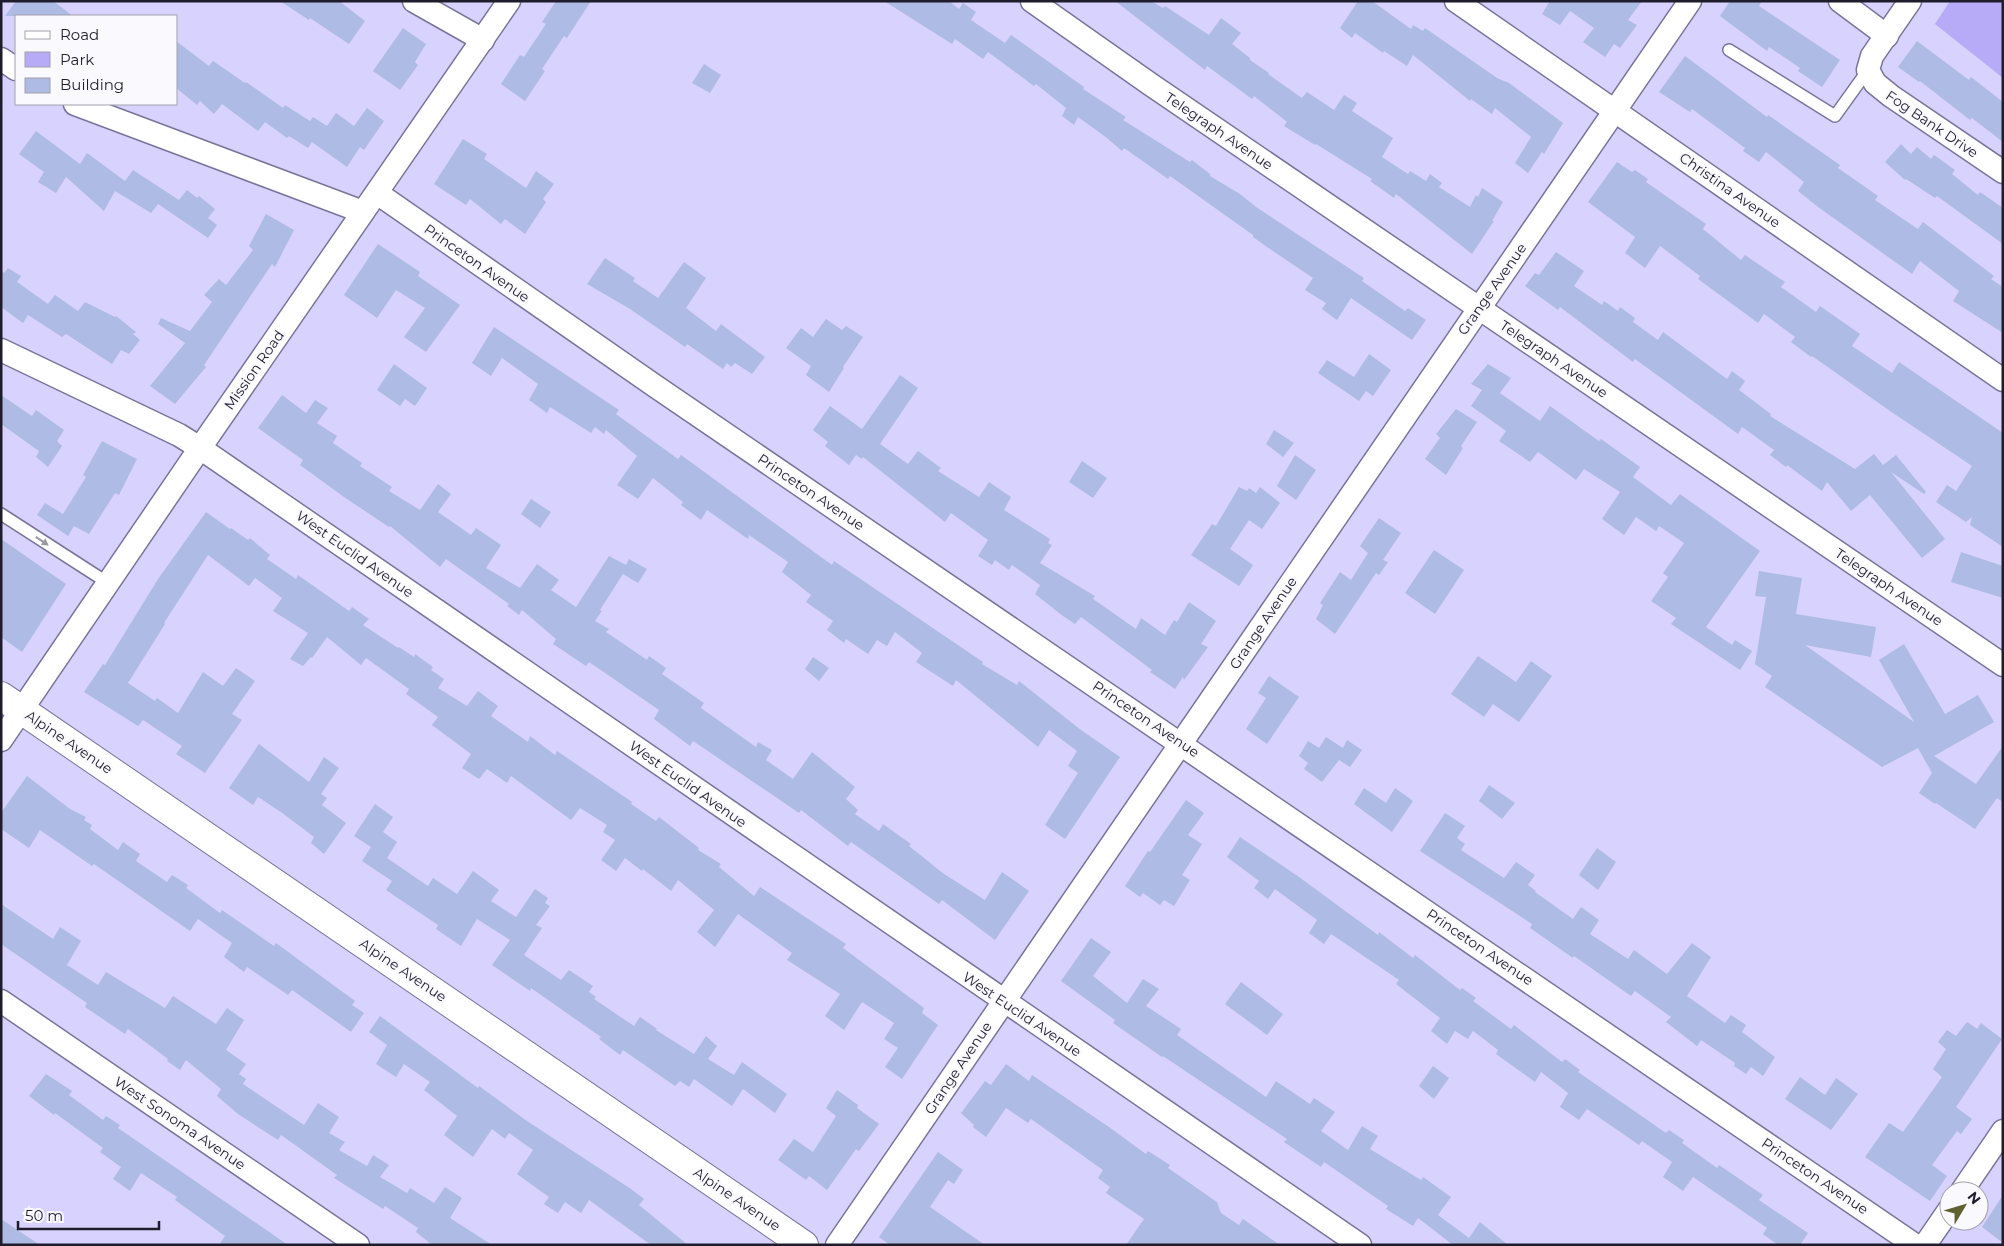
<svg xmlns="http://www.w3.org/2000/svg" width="2004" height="1246" font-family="Montserrat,sans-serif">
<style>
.green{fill:#b7aaf7}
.building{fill:#aebbe4}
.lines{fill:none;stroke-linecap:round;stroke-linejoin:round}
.lane-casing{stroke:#7a749b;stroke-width:14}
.street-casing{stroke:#7a749b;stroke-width:25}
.secondary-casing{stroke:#7a749b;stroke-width:30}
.lane{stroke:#fff;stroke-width:11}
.street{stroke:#fff;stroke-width:22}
.secondary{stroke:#fff;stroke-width:28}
.oneway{fill:#9a99a0}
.labels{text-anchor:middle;stroke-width:4.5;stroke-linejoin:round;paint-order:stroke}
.street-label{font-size:14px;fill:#1f1c2c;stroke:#faf9fe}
</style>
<rect width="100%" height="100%" fill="#d8d3fe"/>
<!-- green -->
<path class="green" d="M1950 1H2003V78L1935 24Z"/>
<!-- building -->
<g class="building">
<path d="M16 1H53L73 16H5Z"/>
<path d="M280 1H339L365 21 349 44 310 18 309 20Z"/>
<path d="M556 1H591L567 38 564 36 542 69 545 71 525 101 501 84 520 55 524 57 546 24 542 22Z"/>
<path d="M884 1H949L959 9 963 3 976 12 971 20 1005 43 1011 35 1084 87 1083 89 1126 117 1123 120 1190 162 1192 160 1210 174V176L1240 194 1256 207 1364 278 1362 281 1405 311 1408 308 1426 320 1412 340 1351 298 1337 320 1322 309 1326 303 1305 290 1313 278 1267 247 1253 237V235L1170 176 1168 179 1124 148 1122 151 1107 138 1078 117 1074 125 1062 116 1066 108 1036 84 1034 86 988 52 983 59 955 39 952 44Z"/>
<path d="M1115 1H1151L1163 8 1165 6 1209 35 1221 18 1241 33 1232 44 1250 58V60L1269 73 1268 74 1302 98 1307 92 1334 110 1344 95 1357 103 1352 111 1393 138 1382 157 1408 174 1410 171 1426 181 1430 174 1442 183 1439 187 1470 207 1476 195 1478 197 1482 188 1503 202 1492 221H1494L1472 254 1396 194 1394 198 1370 181 1372 179 1316 144 1315 145 1284 126 1287 122 1254 96 1252 99 1207 66 1205 70Z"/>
<path d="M1358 1H1372L1411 29 1413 25 1423 31 1425 28 1497 78 1509 83 1563 123 1544 154 1542 152 1528 173 1515 163 1531 137 1495 108 1492 114 1471 99 1470 101 1413 55 1407 66 1384 51 1383 53 1355 33 1352 38 1340 28Z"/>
<path d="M1550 1H1642L1628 20 1637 25 1620 48 1614 44 1605 57 1583 42 1594 28 1570 11 1560 25 1542 14Z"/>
<path d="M1730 1H1762L1759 6 1840 60 1822 87 1798 71 1800 68 1769 47 1767 51 1720 16Z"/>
<path d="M403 28 426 44 415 62 418 65 400 90 373 71Z"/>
<path d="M176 41 209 66 213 61 245 83 246 82 283 108 285 105 310 121 313 117 327 126 336 113 354 126 367 108 384 121 364 150 360 147 347 167 312 142 308 148 289 136 287 138 265 122 258 131 222 104 214 114 200 101 197 105 176 88Z"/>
<path d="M1917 41 1969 80 1971 77 2003 102V142L1972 118 1970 120 1920 81 1919 82 1898 67Z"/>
<path d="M1685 56 1767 117 1768 115 1840 165 1838 168 1878 196 1875 200 1918 229 1923 222 1994 276 1991 279 2003 287V333L1953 301 1959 291 1920 261 1912 274 1818 207 1798 191 1804 182 1766 152 1759 162 1743 151 1745 148 1692 109 1690 112 1659 92Z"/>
<path d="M704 64 721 75 710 93 692 83Z"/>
<path d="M36 131 80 164 87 153 125 181 133 170 179 200 187 190 197 198 199 196 215 209 208 218 217 225 208 238 158 204 151 213 115 191 104 211 66 177 56 193 38 182 44 172 19 154Z"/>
<path d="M463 139 487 154 484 159 526 188 536 171 554 184 543 199 546 202 525 234 505 219 501 224 470 199 466 205 434 184Z"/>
<path d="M1901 144 1911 154 1917 147 1931 159 1934 155 1955 170 1952 174 1978 195 1980 192 2003 208V244L1937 196 1935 198 1906 179 1905 180 1885 162Z"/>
<path d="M1617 162 1632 172 1635 170 1648 179 1646 182 1706 224 1703 229 1741 260 1745 255 1785 282 1781 287 1816 312 1820 306 1860 334 1852 346 1892 373 1899 362 2003 433V547L1970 525 1972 517 1966 522 1936 502 1947 485 1956 491 1972 466 1890 411 1812 356 1811 357 1791 342 1795 337 1764 314 1758 323 1698 279 1700 276 1660 246 1645 268 1625 253 1635 237 1588 202Z"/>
<path d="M266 214 294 230 275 267 272 264 204 365 206 367 175 404 150 386 185 343 158 324 161 318 190 331 212 302 204 295 219 279 226 285 253 250 249 246Z"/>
<path d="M378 244 420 272 418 276 460 305 426 352 404 337 425 308 396 290 377 318 344 295Z"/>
<path d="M1556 252 1584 271 1574 286 1602 305 1604 301 1618 311 1620 307 1635 318 1633 322 1658 340 1663 332 1727 379 1732 371 1745 381 1739 390 1771 414 1770 416 1855 469 1874 454 1883 465 1896 455 1926 492 1924 494 1891 472 1945 539 1922 558 1870 495 1851 511 1827 482 1822 491 1787 465 1786 467 1770 455 1774 450 1742 427 1738 434 1635 359 1633 362 1560 307 1558 310 1525 286 1535 273 1539 275Z"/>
<path d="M605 258 635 278 633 281 658 298 684 262 706 278 686 308 716 331 721 324 765 357 752 374 735 363 731 367 727 363 723 369 687 344 685 347 630 309 587 284Z"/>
<path d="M8 268 21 276 17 282 48 304 55 295 78 311 85 302 115 317 116 316 136 332 133 334 140 340 129 354 121 350 112 364 66 334 62 337 28 315 23 323 1 307V271L4 273Z"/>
<path d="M826 319 842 330 846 326 863 337 843 367 844 368 829 392 806 375 811 366 786 348 801 328 813 337Z"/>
<path d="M494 327 619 410 616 414 678 459 681 455 832 565 834 561 983 662 982 664 1017 685 1019 681 1081 730 1120 757 1065 839 1045 825 1078 773 1068 766 1077 751 1049 730 1038 747 956 680 953 686 916 662 922 653 895 632 887 646 877 640 868 654 846 639 844 643 827 630 833 621 806 602 811 595 782 572 788 562 749 535 748 539 707 510 701 520 681 505 683 502 653 478 638 499 617 485 637 456 606 430 604 434 595 427 591 433 550 407 547 413 529 400 538 384 502 358 491 376 472 363Z"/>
<path d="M1369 354 1391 370 1373 396 1366 391 1359 401 1318 373 1327 360 1354 377Z"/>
<path d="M394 364 427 388 415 406 405 399 400 406 377 390Z"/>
<path d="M1488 364 1511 378 1500 393 1540 421 1550 406 1599 441 1601 439 1640 467 1633 477 1671 505 1680 494 1760 551 1706 627 1732 645 1735 640 1752 651 1740 670 1671 624 1676 618 1651 601 1668 577 1663 573 1684 543 1659 526 1656 531 1636 517 1624 535 1602 519 1620 492 1584 469 1576 480 1538 452 1530 462 1499 441 1506 431 1471 406 1482 390 1471 384Z"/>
<path d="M900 375 918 388 880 444 908 464 918 451 941 468 938 471 979 497 989 482 1011 497 1004 510 1050 539 1048 543 1052 545 1040 563 1095 596 1093 599 1136 629 1141 618 1165 635 1174 620 1177 622 1189 602 1216 621 1201 644 1208 647 1184 680 1183 677 1175 689 1150 672 1152 670 1081 617 1075 624 1063 616 1035 594 1040 585 1012 565 1009 570 995 560 992 565 978 556 988 540 951 513 945 522 863 457 862 459 856 455 849 465 825 446 828 442 813 430 830 406 862 429Z"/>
<path d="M1 395 32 416 36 410 64 430 57 441 62 446 48 467 36 457 39 451 1 424Z"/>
<path d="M282 395 306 413 315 400 328 408 317 423 337 436 333 443 362 463 360 466 392 487 389 491 420 510 438 484 451 494 438 512 471 535 476 528 501 545 486 568 520 588 537 564 559 580 551 590 576 607 609 556 626 565 629 559 647 569 638 583 623 574 600 610 602 611 595 621 609 629 606 632 647 660 649 656 666 668 662 674 704 703 701 708 756 747 758 742 772 750 766 760 793 779 812 752 855 787 846 799 858 810 855 814 879 831 883 824 911 844 909 846 944 874 985 900 1002 872 1029 891 995 940 942 900 939 904 851 842 848 846 801 810 799 813 693 741 690 746 654 719 659 710 589 662 586 666 553 644 556 639 522 610 519 615 507 606 509 604 446 559 440 567 390 526 389 527 344 497 300 465 303 460 258 428Z"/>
<path d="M1456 409 1477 422 1461 446 1463 448 1446 475 1425 459 1440 438 1436 434Z"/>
<path d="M1274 430 1294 443 1283 457 1266 444Z"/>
<path d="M102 441 137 459 119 495 115 493 89 534 74 526 68 536 37 515 45 503 63 514 86 477 83 475Z"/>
<path d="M1295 455 1316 470 1296 500 1277 486Z"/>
<path d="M1082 461 1107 478 1093 498 1069 482Z"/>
<path d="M1239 487 1247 491 1249 488 1256 493 1260 487 1280 503 1262 529 1249 520 1230 549 1253 565 1239 586 1191 555 1212 524 1216 526Z"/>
<path d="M531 499 551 512 540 528 521 514Z"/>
<path d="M206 512 230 529 231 528 248 540 250 538 270 555 267 559 296 579 298 575 349 611 352 607 369 619 363 625 398 648 399 647 414 657 415 654 433 667 431 670 444 679 438 688 467 706 478 691 498 706 491 716 528 742 530 736 555 755 557 751 632 802 631 804 656 821 659 817 699 848 698 850 721 864 719 867 754 896 760 887 846 944 843 948 924 1008 922 1013 938 1025 902 1079 885 1067 898 1048 884 1039 894 1023 862 1002 844 1030 825 1016 840 994 787 960 792 953 738 914 715 947 697 932 714 910 678 880 671 891 643 869 642 871 625 858 616 871 601 860 615 840 603 832 607 825 580 808 571 820 511 776 507 783 487 769 479 779 462 768 471 754 432 725 438 717 406 694 409 689 366 658 361 665 327 637 312 658 311 657 303 666 290 659 308 633 273 611 282 598 255 578 249 586 208 555 164 623 165 624 128 683 155 701 157 698 178 713 203 672 223 686 236 668 255 681 232 714 242 720 205 773 176 754 182 746 143 720 138 726 84 692 103 664 105 665 158 579Z"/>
<path d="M1379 518 1401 533 1383 560 1388 562 1379 575 1376 573 1335 634 1316 619 1323 605 1320 603 1340 572 1351 580 1368 553 1360 546Z"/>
<path d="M1 539 66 584 22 652 1 637Z"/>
<path d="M1434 550 1464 570 1435 614 1405 593Z"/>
<path d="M1961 552 2003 566V598L1951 582Z"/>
<path d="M1759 571 1802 578 1796 614 1876 627 1871 657 1805 645 1914 722 1879 660 1904 644 1945 714 1978 695 1994 722 1934 756 1976 784 2003 746V802L1997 798 1975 829 1936 803 1935 804 1919 793 1932 773 1918 748 1882 767 1765 687 1772 676 1755 664 1766 597 1755 596Z"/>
<path d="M1478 656 1516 682 1531 661 1552 676 1519 722 1493 704 1484 717 1451 694Z"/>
<path d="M813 657 829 668 819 681 805 669Z"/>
<path d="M1269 676 1299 697 1267 744 1246 729 1266 698 1258 693Z"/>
<path d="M1326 737 1343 748 1347 740 1362 750 1350 767 1339 760 1322 782 1304 769 1308 763 1299 756 1308 741 1319 748Z"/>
<path d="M259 744 309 782 324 757 339 768 321 794 327 798 322 805 346 823 324 854 311 843 314 837 281 812 258 797 253 805 229 788Z"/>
<path d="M27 776 70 809 86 817 84 820 92 825 90 829 118 850 123 842 140 854 136 861 167 882 172 875 188 885 186 888 220 913 222 910 274 946 276 943 355 1001 352 1005 364 1013 351 1032 292 990 288 995 247 967 244 972 224 957 232 943 198 919 190 931 94 864 92 866 40 830 29 848 1 829V813Z"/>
<path d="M1489 785 1515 803 1502 819 1479 801Z"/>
<path d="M1364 788 1386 803 1395 788 1413 801 1392 832 1354 804Z"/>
<path d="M1186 800 1204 813 1188 835 1202 844 1182 875 1190 880 1174 906 1164 900 1160 905 1143 893 1140 897 1125 886 1148 851 1150 852Z"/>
<path d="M375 804 393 817 383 832 397 842 387 858 428 886 433 878 457 894 473 871 499 890 491 901 516 917 535 889 548 898 545 903 550 906 536 925 542 928 524 955 561 980 569 970 593 986 589 992 596 997 594 999 634 1026 640 1017 657 1029 656 1030 694 1054 706 1036 717 1046 708 1059 734 1075 742 1062 787 1094 775 1113 743 1089 732 1106 694 1079 689 1087 680 1081 675 1086 623 1050 620 1055 599 1039 601 1037 531 988 530 991 492 965 510 940 477 919 461 946 436 929 438 925 386 890 392 881 362 861 371 847 354 836Z"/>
<path d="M1445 813 1465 826 1457 838 1465 844 1461 850 1504 878 1516 862 1535 875 1528 885 1536 891 1535 892 1573 919 1581 907 1599 920 1590 934 1628 959 1634 950 1667 974 1692 943 1711 957 1687 996 1725 1023 1731 1015 1746 1025 1742 1032 1775 1057 1763 1076 1751 1067 1746 1074 1734 1066 1735 1063 1701 1040 1697 1046 1666 1022 1671 1017 1635 991 1631 996 1574 956 1573 958 1530 928 1532 924 1420 851Z"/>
<path d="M1240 837 1299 877 1378 935 1379 932 1413 958 1415 955 1460 990 1462 988 1476 998 1473 1001 1511 1029 1514 1025 1562 1062 1565 1059 1580 1070 1578 1072 1666 1133 1669 1130 1684 1140 1682 1143 1717 1168 1719 1165 1763 1195 1759 1200 1808 1233 1800 1245H1778L1763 1234 1767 1228 1693 1177 1683 1191 1663 1177 1672 1162 1642 1141 1639 1145 1587 1109 1579 1120 1560 1107 1568 1093 1541 1072 1535 1082 1496 1054 1498 1050 1473 1031 1468 1039 1455 1031 1447 1044 1431 1031 1440 1018 1396 984 1399 980 1331 934 1324 944 1309 933 1317 920 1275 889 1268 899 1254 888 1259 881 1227 857Z"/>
<path d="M1597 848 1616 862 1598 890 1579 875Z"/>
<path d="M1 904 53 939 60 927 81 941 67 965 98 985 106 972 165 1008 173 996 216 1024 227 1008 244 1020 226 1050 246 1064 239 1074 246 1079 243 1084 304 1125 318 1103 339 1117 329 1133 345 1142 339 1150 367 1166 373 1155 389 1165 380 1177 407 1193 410 1188 434 1203 445 1187 462 1198 450 1218 492 1245H432L416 1232 418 1228 385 1206 383 1209 334 1178 337 1175 281 1135 278 1140 238 1114 217 1096 221 1089 186 1060 180 1070 167 1061 168 1059 128 1029 125 1034 85 1007 87 1003 1 944Z"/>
<path d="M1091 938 1111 952 1093 976 1127 1003 1143 979 1159 989 1146 1006 1181 1029 1177 1035 1266 1097 1276 1081 1310 1104 1314 1098 1335 1112 1321 1131 1348 1150 1362 1126 1378 1136 1370 1149 1421 1180 1423 1177 1451 1197 1438 1215 1469 1238 1480 1222 1508 1245H1453L1418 1218 1413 1226 1386 1209 1388 1206 1324 1162 1321 1167 1284 1142 1287 1139 1163 1056 1162 1057 1113 1023 1115 1020 1061 981Z"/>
<path d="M1241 982 1283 1014 1267 1035 1225 1004Z"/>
<path d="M380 1016 478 1088 479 1086 527 1121 631 1189 644 1199 639 1205 688 1245H651L589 1200 581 1213 565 1202 558 1213 544 1204 549 1197 517 1174 533 1150 509 1133 505 1139 492 1129 473 1157 444 1135 457 1116 424 1090 430 1082 404 1064 396 1077 376 1064 387 1045 369 1032Z"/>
<path d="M1967 1022 1977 1029 1981 1023 2002 1039 1956 1107 1972 1119 1961 1134 1957 1131 1932 1165 1947 1176 1930 1201 1865 1157 1889 1123 1903 1132 1942 1077 1933 1069 1946 1049 1938 1042 1947 1030 1956 1036Z"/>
<path d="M1006 1064 1029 1081 1032 1075 1109 1127 1146 1154 1148 1151 1170 1165 1168 1168 1217 1202 1221 1213 1239 1225 1243 1219 1280 1245H1126L1144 1219 1106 1193 1110 1187 1098 1178 1103 1170 1031 1119 1028 1123 1006 1108 986 1137 973 1127 974 1125 961 1113 985 1081 991 1085Z"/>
<path d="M1433 1066 1449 1078 1434 1099 1419 1086Z"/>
<path d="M46 1074 72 1091 69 1095 103 1120 106 1116 120 1125 118 1128 288 1245H219L225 1236 175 1200 177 1197 141 1173 130 1191 113 1179 121 1167 100 1152 103 1148 55 1113 54 1115 29 1096Z"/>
<path d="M1800 1077 1825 1095 1836 1078 1858 1094 1831 1130 1785 1099Z"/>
<path d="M837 1090 858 1105 857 1108 879 1124 859 1151 856 1149 827 1190 809 1176 806 1180 778 1160 794 1139 813 1152 836 1116 826 1108Z"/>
<path d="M938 1152 963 1170 954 1184 948 1180 930 1207 985 1245H890L879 1237Z"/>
<path d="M2003 1195V1243L1982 1227Z"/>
<path d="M1 1219 40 1245H1Z"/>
</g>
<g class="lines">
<defs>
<g id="lane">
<path d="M1729 50 1835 116 1868 70"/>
<path d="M1 514 108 583"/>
</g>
<g id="street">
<path d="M414 1 483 40"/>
<path d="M1032 1 1150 84 2003 665"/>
<path d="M1456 1 2003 380"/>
<path d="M1840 1 1887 36"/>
<path d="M1910 1 1872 56 1868 70 1875 83 1891 96 2003 172"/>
<path d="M1 59 16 69"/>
<path d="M75 104 363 212"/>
<path d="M377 193 655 386 1915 1245"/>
<path d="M1 350 179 435 200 448 1360 1245"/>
<path d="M1 740 200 448 509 1"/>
<path d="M1 1001 358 1245"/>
<path d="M1962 1191 2003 1131"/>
<path d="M837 1245 1690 1"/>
<path d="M1925 1245 1949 1210"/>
</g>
<path id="secondary" d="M1 696 804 1245"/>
</defs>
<!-- lane casing -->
<use href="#lane" class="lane-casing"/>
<!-- street casing -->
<use href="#street" class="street-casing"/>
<!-- secondary casing -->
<use href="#secondary" class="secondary-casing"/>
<!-- lane -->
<use href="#lane" class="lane"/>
<!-- street -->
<use href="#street" class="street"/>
<!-- secondary -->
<use href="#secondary" class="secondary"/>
</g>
<!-- one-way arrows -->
<defs><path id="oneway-solid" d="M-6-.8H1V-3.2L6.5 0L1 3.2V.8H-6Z" transform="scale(1.25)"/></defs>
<use class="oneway" href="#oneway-solid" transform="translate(42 541) rotate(33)"/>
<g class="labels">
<!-- street labels -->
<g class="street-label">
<text transform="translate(1932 124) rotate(34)" y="5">Fog Bank Drive</text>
<text transform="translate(1219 131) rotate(34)" y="5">Telegraph Avenue</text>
<text transform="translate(1730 190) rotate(35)" y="5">Christina Avenue</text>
<text transform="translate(477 263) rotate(35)" y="5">Princeton Avenue</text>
<text transform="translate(1492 289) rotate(-55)" y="5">Grange Avenue</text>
<text transform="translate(1554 359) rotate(34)" y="5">Telegraph Avenue</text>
<text transform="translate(254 370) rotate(-55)" y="5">Mission Road</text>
<text transform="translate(811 492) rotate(34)" y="5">Princeton Avenue</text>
<text transform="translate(355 554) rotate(35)" y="5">West Euclid Avenue</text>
<text transform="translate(1889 587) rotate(34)" y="5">Telegraph Avenue</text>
<text transform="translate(1263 623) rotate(-56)" y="5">Grange Avenue</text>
<text transform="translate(1146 719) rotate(34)" y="5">Princeton Avenue</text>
<text transform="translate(69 742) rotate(34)" y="5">Alpine Avenue</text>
<text transform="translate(688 784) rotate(35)" y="5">West Euclid Avenue</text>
<text transform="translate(1480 947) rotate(34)" y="5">Princeton Avenue</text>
<text transform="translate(403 970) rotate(34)" y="5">Alpine Avenue</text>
<text transform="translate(1022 1014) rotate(34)" y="5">West Euclid Avenue</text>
<text transform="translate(958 1068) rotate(-56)" y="5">Grange Avenue</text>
<text transform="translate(180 1123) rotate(34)" y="5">West Sonoma Avenue</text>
<text transform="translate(1815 1176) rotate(34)" y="5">Princeton Avenue</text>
<text transform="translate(737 1199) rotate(34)" y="5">Alpine Avenue</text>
</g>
</g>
<!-- border -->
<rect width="2004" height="1246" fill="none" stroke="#1f1c2c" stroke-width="5"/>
<!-- legend -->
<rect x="15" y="15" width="162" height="90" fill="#faf9fe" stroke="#a2a1aa"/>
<rect x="25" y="31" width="25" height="8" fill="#ffffff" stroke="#a2a1aa"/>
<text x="60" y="40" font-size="15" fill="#1f1c2c">Road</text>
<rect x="25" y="52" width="25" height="15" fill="#b7aaf7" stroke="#a2a1aa"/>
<text x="60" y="65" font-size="15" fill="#1f1c2c">Park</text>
<rect x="25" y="78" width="25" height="15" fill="#aebbe4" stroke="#a2a1aa"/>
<text x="60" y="90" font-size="15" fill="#1f1c2c">Building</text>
<!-- north arrow -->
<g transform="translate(1964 1206) rotate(52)"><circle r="24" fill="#faf9fe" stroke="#a2a1aa"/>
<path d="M0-4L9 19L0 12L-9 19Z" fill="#5f622f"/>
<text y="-8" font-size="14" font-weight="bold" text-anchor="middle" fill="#1f1c2c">N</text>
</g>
<!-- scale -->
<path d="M18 1221v8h141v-8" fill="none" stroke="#1f1c2c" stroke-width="2.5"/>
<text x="25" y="1221" font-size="15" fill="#1f1c2c" stroke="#faf9fe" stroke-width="4" paint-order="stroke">50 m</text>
</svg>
